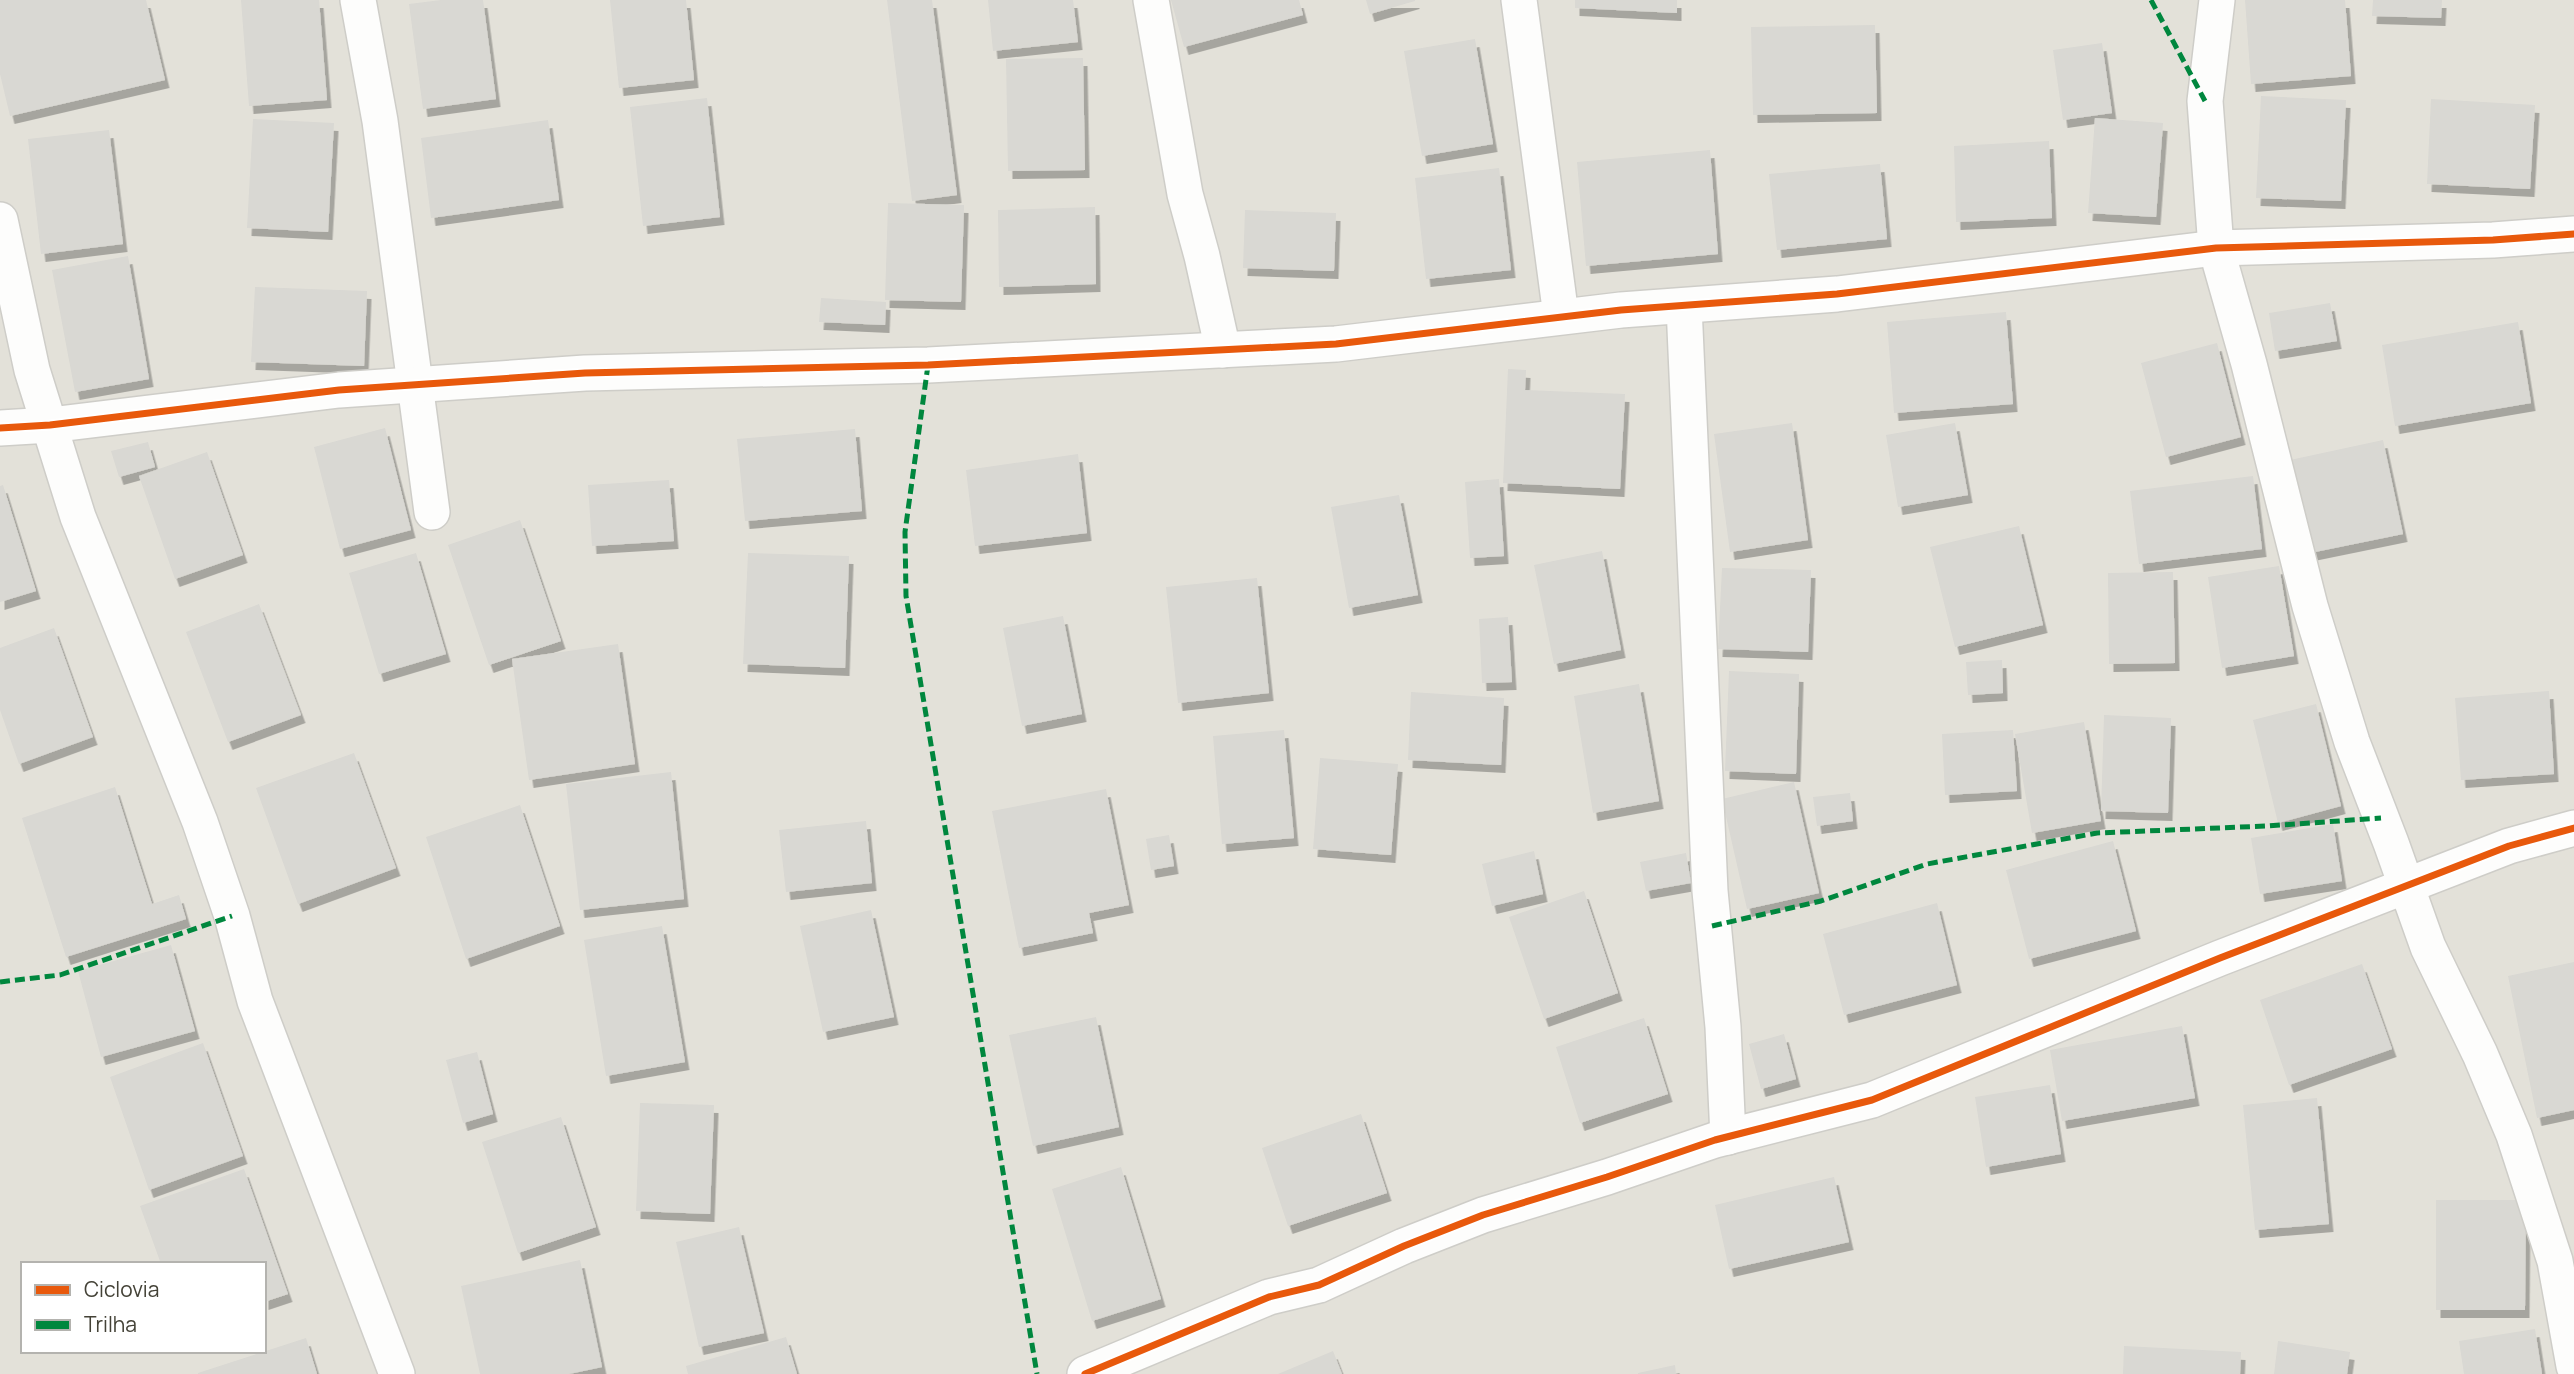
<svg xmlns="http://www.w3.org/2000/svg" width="2574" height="1374" font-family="Manrope,sans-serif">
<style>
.residential{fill:#e3e1d9;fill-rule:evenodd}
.building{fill:#d9d8d3;filter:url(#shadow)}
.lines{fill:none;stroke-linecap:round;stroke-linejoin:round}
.minor-casing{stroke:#cecdc8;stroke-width:38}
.minor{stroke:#fdfdfc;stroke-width:35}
.quiet{stroke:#00873e;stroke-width:5;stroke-dasharray:10 5;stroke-linecap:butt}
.cycleway-casing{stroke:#fff;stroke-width:11}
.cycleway{stroke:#e8590c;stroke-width:7}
</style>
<defs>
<filter id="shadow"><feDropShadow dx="4.5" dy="8" stdDeviation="0" flood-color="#0004"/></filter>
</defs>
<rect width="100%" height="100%" fill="#f0efea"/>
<!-- residential -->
<path class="residential" d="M0 0H2574V1374H0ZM23 1264H264V1351H23Z"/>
<!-- building -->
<g class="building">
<path d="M0 0H146L165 80 10 116 0 74Z"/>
<path d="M241 0H319L327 100 249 106Z"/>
<path d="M441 0H483L496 99 423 109 409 4Z"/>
<path d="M610 0H686L694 80 619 88Z"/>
<path d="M887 0H932L957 195 912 201Z"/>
<path d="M988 0H1073L1078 42 993 51Z"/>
<path d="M1171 0H1299L1303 15 1184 47Z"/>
<path d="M1366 0H1415V1L1370 14Z"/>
<path d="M1575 0H1677V13L1575 8Z"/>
<path d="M2245 0H2345L2351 76 2251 84Z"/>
<path d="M2373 0H2442L2441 18 2372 16Z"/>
<path d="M1875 25 1877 113 1753 115 1751 27Z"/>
<path d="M1475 39 1493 144 1422 156 1404 51Z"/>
<path d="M2102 43 2112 113 2063 120 2053 50Z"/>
<path d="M1083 58 1085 170 1008 171 1006 59Z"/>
<path d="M2261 96 2346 100 2341 201 2256 198Z"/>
<path d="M707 98 720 217 643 226 630 107Z"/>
<path d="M2431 99 2535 105 2530 189 2427 184Z"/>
<path d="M2095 118 2163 123 2156 217 2088 213Z"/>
<path d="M253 119 334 123 328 232 247 228Z"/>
<path d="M548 120 559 200 431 218 421 138Z"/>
<path d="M109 130 123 244 41 254 28 139Z"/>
<path d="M2049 141 2052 218 1956 222 1954 146Z"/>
<path d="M1710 150 1718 254 1586 266 1577 162Z"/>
<path d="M1880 164 1887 239 1777 250 1769 174Z"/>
<path d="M1499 168 1511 270 1426 279 1415 178Z"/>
<path d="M888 203 964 205 961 302 885 300Z"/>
<path d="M1095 207 1096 284 999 287 998 210Z"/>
<path d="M1245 210 1336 213 1334 271 1243 268Z"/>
<path d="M128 256 149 379 75 392 52 270Z"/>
<path d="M255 287 367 291 364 366 251 362Z"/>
<path d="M821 298 886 302 885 325 819 322Z"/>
<path d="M2330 303 2337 341 2275 351 2269 313Z"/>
<path d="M2006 312 2013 404 1894 413 1887 322Z"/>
<path d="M2518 322 2531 403 2395 426 2382 345Z"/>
<path d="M2217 343 2241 437 2166 457 2141 363Z"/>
<path d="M1508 369 1526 370 1525 390 1625 394 1620 489 1503 483Z"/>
<path d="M1792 423 1808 540 1730 552 1714 434Z"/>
<path d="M1955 423 1968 495 1898 507 1886 435Z"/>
<path d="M385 428 411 530 340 549 314 447Z"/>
<path d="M855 429 862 511 745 521 737 439Z"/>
<path d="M2383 440 2403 534 2310 553 2290 460Z"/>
<path d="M148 442 155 467 119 477 111 451Z"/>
<path d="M207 452 243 555 175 579 139 476Z"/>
<path d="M1078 454 1087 533 975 546 966 470Z"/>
<path d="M2253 476 2262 549 2139 564 2130 491Z"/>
<path d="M1499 479 1504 556 1470 558 1465 482Z"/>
<path d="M669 480 674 541 592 546 588 485Z"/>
<path d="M3 485 36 591 0 602V486Z"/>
<path d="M1399 495 1418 595 1349 608 1331 507Z"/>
<path d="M520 520 561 641 489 665 448 545Z"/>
<path d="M2019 526 2043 625 1955 647 1930 547Z"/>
<path d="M1602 551 1621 650 1554 664 1534 565Z"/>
<path d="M416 553 446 654 379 674 349 573Z"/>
<path d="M748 553 849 556 845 668 743 664Z"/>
<path d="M2279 566 2294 656 2222 668 2208 577Z"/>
<path d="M1722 568 1811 570 1808 652 1718 649Z"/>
<path d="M2173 572 2175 663 2109 664 2108 573Z"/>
<path d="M1257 578 1269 693 1178 703 1166 587Z"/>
<path d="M259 604 301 715 228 742 186 632Z"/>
<path d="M1063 616 1082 714 1022 726 1003 628Z"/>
<path d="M1508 617 1512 682 1482 683 1479 619Z"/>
<path d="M54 628 93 737 19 764 0 710V648Z"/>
<path d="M618 644 635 764 529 780 512 659Z"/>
<path d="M2002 660 2003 693 1968 695 1966 662Z"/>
<path d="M1729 671 1799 674 1796 774 1725 771Z"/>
<path d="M1639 684 1659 801 1593 813 1574 696Z"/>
<path d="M2549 691 2554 774 2461 780 2455 698Z"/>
<path d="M1411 692 1504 698 1501 765 1408 760Z"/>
<path d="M2316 704 2341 806 2278 823 2253 720Z"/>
<path d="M2104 715 2171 718 2168 813 2101 811Z"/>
<path d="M2084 722 2101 821 2032 833 2015 734Z"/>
<path d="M1284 730 1294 838 1222 844 1213 736Z"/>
<path d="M2013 730 2017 791 1945 795 1942 734Z"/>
<path d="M354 753 396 868 298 904 256 788Z"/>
<path d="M1320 758 1398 764 1391 855 1313 849Z"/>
<path d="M671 772 684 899 580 910 566 784Z"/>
<path d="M1794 782 1819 893 1747 909 1722 799Z"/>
<path d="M115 787 152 904 179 895 186 919 66 957 22 818Z"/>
<path d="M1106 789 1129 905 1089 913 1093 933 1019 948 992 811Z"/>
<path d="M1850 793 1853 821 1817 826 1813 797Z"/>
<path d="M520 805 560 926 466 959 426 837Z"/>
<path d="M866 821 872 883 786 892 779 830Z"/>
<path d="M2333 824 2342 881 2260 894 2251 838Z"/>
<path d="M1169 835 1174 866 1151 870 1146 839Z"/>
<path d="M2113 841 2136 931 2029 959 2006 870Z"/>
<path d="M1534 851 1543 894 1492 906 1482 864Z"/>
<path d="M1686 853 1691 883 1646 891 1640 862Z"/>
<path d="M1584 891 1618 993 1544 1019 1509 917Z"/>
<path d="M1937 903 1957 985 1844 1015 1823 934Z"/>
<path d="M871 910 894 1017 823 1032 800 926Z"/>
<path d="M662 926 685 1062 606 1076 584 940Z"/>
<path d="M171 945 195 1031 101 1057 78 971Z"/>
<path d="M2574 962V1110L2537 1118 2508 976Z"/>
<path d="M2362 964 2392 1049 2289 1085 2260 1000Z"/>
<path d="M1096 1017 1119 1127 1033 1146 1009 1035Z"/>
<path d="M1644 1018 1668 1094 1580 1123 1556 1047Z"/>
<path d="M2182 1026 2195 1098 2062 1121 2050 1050Z"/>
<path d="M1784 1034 1796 1079 1761 1089 1749 1044Z"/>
<path d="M203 1043 243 1156 149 1190 110 1077Z"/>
<path d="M477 1052 493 1114 463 1123 446 1060Z"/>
<path d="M2050 1085 2061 1154 1986 1167 1975 1097Z"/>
<path d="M2317 1098 2329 1224 2255 1230 2243 1105Z"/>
<path d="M640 1103 714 1105 710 1214 636 1211Z"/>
<path d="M1361 1114 1387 1193 1288 1226 1262 1148Z"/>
<path d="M561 1117 596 1227 518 1253 482 1142Z"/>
<path d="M1121 1167 1161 1299 1092 1321 1052 1189Z"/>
<path d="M244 1169 288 1294 264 1302V1264H161L140 1206Z"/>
<path d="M1834 1177 1849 1242 1729 1269 1715 1205Z"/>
<path d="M2436 1200H2526L2525 1310H2436Z"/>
<path d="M739 1227 764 1333 699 1347 676 1242Z"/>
<path d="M580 1260 602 1367 569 1374H480L461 1286Z"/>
<path d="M2535 1329 2542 1374H2464L2459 1341Z"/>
<path d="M786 1337 797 1374H688L686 1366Z"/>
<path d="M306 1338 317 1374H198V1373Z"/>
<path d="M2278 1341 2350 1352 2347 1374H2274Z"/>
<path d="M2124 1346 2241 1352 2240 1374H2123Z"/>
<path d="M1333 1351 1342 1374H1278Z"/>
<path d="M1675 1365 1676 1374H1638V1373Z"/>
</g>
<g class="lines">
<defs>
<g id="minor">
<path d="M358 0 380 121 432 512"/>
<path d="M1151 0 1185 194 1202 256 1223 350"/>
<path d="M1519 0 1561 316"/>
<path d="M2217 0 2205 101 2216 248 2249 364 2310 606 2352 742 2391 843 2428 947 2480 1054 2514 1135 2555 1261 2574 1366"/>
<path d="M0 220 32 370 78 517 200 822 232 916 255 1001 397 1374"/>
<path d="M1684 306 1710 891 1723 1027 1728 1137"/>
<path d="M0 428 50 425 339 390 585 373 928 365 1336 344 1621 310 1837 294 2216 248 2493 240 2574 234"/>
<path d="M1085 1374 1269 1297 1319 1285 1404 1246 1483 1215 1607 1177 1715 1140 1872 1100 2220 958 2509 846 2574 828"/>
</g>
</defs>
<!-- minor casing -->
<use href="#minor" class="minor-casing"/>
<!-- minor -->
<use href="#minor" class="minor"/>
<!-- quiet -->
<g class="quiet">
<path d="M2151 0 2205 101"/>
<path d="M928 365 905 532 906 596 1037 1374"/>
<path d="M1712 926 1821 901 1927 864 2097 833 2267 826 2381 818"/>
<path d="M0 982 60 975 232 916"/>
</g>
<defs>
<g id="cycleway">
<path d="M0 428 50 425 339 390 585 373 928 365 1336 344 1621 310 1837 294 2216 248 2493 240 2574 234"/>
<path d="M1085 1374 1269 1297 1319 1285 1404 1246 1483 1215 1607 1177 1715 1140 1872 1100 2220 958 2509 846 2574 828"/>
</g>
</defs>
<!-- cycleway casing -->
<use href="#cycleway" class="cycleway-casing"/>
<!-- cycleway -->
<use href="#cycleway" class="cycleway"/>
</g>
<!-- legend -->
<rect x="21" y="1262" width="245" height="91" fill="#ffffff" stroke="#b4b3af" stroke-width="2"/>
<rect x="35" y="1285" width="35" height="10" fill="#e8590c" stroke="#b4b3af" stroke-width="2"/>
<text x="84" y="1297" font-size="21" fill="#444237">Ciclovia</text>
<rect x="35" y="1320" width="35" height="10" fill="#00873e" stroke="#b4b3af" stroke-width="2"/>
<text x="84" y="1332" font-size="21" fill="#444237">Trilha</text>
</svg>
